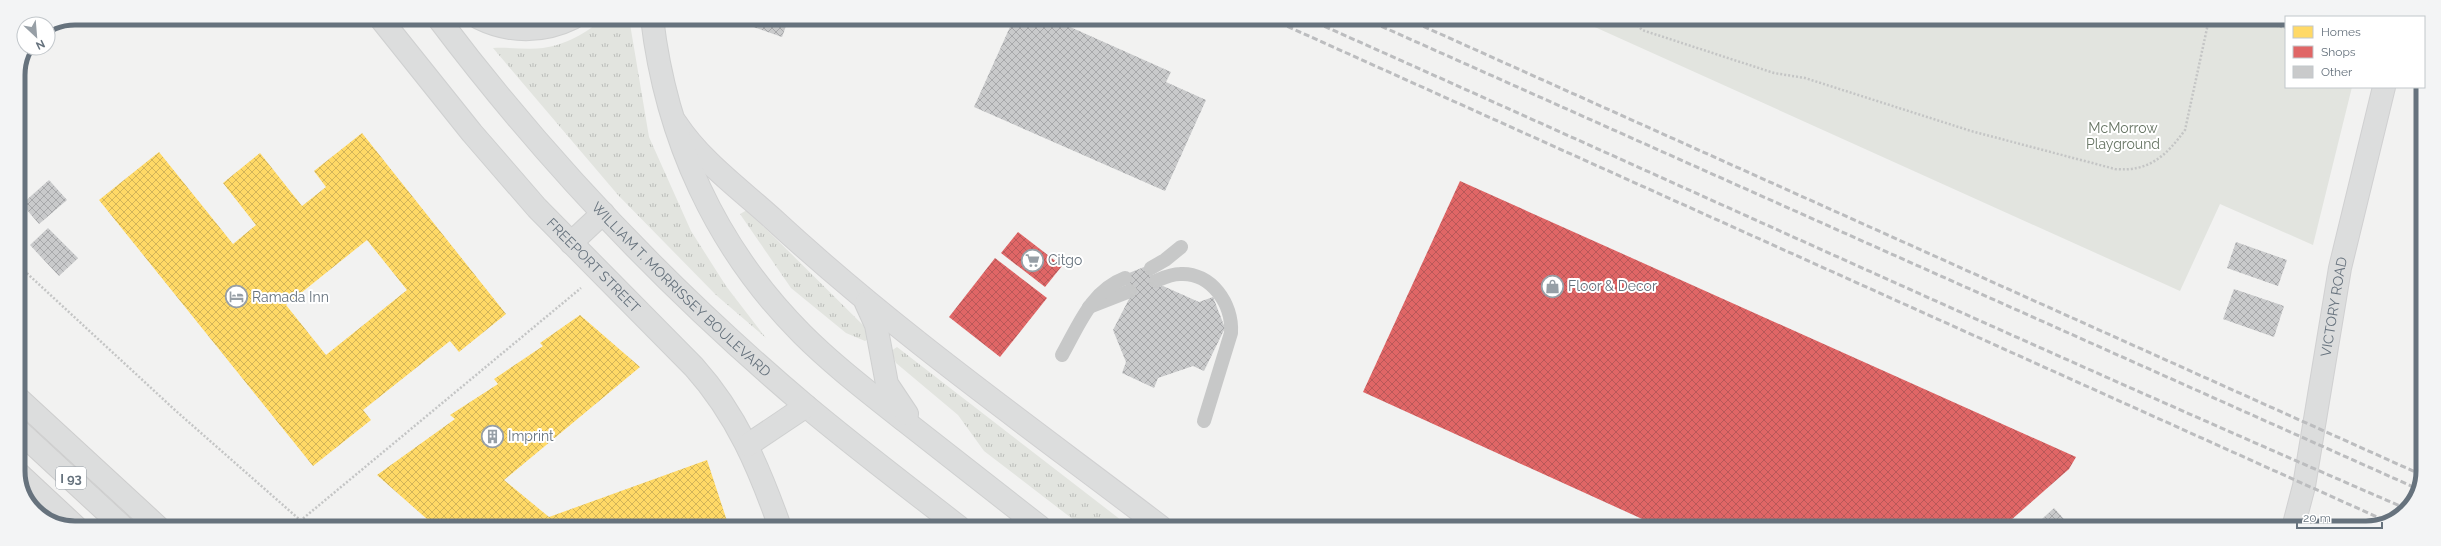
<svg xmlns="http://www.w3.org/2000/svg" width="2441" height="546" font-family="Raleway,sans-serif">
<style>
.grass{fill:url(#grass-tufts)}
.park{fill:#e2e4df}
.homes{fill:url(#homes-cross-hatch);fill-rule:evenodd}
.shops{fill:url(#shops-cross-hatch)}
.building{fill:url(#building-cross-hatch)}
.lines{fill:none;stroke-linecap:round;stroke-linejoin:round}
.secondary-casing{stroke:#d0d0d1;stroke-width:24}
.primary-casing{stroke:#cfd0d0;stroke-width:24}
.highway-casing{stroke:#cecece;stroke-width:24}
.path{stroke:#c4c5c5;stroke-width:2.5;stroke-dasharray:2 2;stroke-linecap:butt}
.lane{stroke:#c7c8c8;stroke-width:14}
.secondary{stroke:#dcdddd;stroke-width:22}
.primary{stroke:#dcdddd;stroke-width:22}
.highway{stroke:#dcdddd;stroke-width:22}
.rail{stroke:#bcbdbf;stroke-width:3;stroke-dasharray:6 3;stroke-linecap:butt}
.labels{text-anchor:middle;stroke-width:4;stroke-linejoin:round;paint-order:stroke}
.shield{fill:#fff;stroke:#949ca4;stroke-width:1}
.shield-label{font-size:13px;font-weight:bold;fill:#66727d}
.park-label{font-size:14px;fill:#677564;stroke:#fff}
.poi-label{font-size:14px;fill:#66727d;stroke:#fff;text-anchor:start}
.street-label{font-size:14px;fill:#66727d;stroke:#fff}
.rim{fill:none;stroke:#66727d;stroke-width:5}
</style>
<defs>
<pattern id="grass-tufts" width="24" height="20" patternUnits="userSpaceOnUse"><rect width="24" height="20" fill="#e2e4df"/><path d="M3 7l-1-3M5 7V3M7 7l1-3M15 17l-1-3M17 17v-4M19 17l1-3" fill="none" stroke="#bbbdba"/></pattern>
<pattern id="homes-cross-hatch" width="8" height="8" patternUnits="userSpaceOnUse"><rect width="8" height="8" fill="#ffd966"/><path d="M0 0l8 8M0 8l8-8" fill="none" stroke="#d2b459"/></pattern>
<pattern id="shops-cross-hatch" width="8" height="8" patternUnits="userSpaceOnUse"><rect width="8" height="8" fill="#e06666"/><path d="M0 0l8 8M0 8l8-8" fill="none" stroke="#b95859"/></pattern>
<pattern id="building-cross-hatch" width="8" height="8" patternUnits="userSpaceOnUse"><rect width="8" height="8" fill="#c9cacb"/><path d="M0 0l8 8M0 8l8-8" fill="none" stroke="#a7a8aa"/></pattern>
</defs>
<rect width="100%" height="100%" fill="#f2f2f1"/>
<!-- grass -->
<g class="grass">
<path d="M603 18H629L649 137 691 231 726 286 766 338 716 295 618 195 493 48C509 47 527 50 543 48 564 45 588 33 603 18Z"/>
<path d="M747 210 871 333 870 338 865 341 846 333 791 288 740 214Z"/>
<path d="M897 347 1130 527H1083L984 451 958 415 896 363 891 351Z"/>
</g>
<!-- park -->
<path class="park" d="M1577 19H2286V87H2352L2313 245 2220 204 2180 291Z"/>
<!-- homes -->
<g class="homes">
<path d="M362 133 506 314 459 352 450 341 363 410 371 420 313 466 99 200 159 152 233 244 256 225 223 183 260 153 302 206 326 187 314 171ZM367 240 407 290 326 355 286 305Z"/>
<path d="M580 315 640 367 504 480 549 517 707 460 729 527H436L377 475 455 419 450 415 498 384 494 379 543 346 540 343Z"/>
</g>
<!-- shops -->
<g class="shops">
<path d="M1460 181 2076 457 2069 469 2002 528H1662L1363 392Z"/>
<path d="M1018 232 1062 266 1045 287 1001 253Z"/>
<path d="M995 258 1047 298 1000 357 949 317Z"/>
</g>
<!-- building -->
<g class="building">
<path d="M739 18H789L782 37 731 19Z"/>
<path d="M1014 18H1050L1171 72 1166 82 1206 100 1165 191 974 107Z"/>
<path d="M49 180 67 200 39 224 22 204Z"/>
<path d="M48 228 78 258 59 276 30 245Z"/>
<path d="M2236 242 2287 260 2278 286 2227 268Z"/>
<path d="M1149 265 1158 287 1163 286 1199 302 1213 297 1225 328 1204 371 1193 366 1158 378 1154 388 1122 373 1126 362 1113 330 1129 299 1124 275Z"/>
<path d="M2234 289 2284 306 2274 337 2223 319Z"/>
<path d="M2054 508 2072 528H2032Z"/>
<path d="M2131 520 2139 528H2122Z"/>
</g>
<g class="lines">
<defs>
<g id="secondary">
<path d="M676 123C701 161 740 189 773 219 894 331 1030 427 1161 527"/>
<path id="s1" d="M2293 528 2304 486 2340 268 2384 87"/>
</g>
<g id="primary">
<path id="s2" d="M380 18 472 133 537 208 694 367C737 415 759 468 780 527"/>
<path id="s3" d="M438 18C545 160 670 291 806 406 856 448 908 487 959 527"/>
<path d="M479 18C509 33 543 33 573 18"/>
<path d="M652 18C666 138 716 248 802 334 834 366 871 394 906 422 951 457 996 492 1040 527"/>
<path d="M571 243 603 213"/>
<path d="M866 303 876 325 887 384 907 414"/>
<path d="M748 445 806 406"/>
</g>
<g id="highway">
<path d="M18 398 158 527"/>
<path d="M18 430 123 527"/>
<path d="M18 473 76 527"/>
</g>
</defs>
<!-- secondary casing -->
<use href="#secondary" class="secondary-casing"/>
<!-- primary casing -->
<use href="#primary" class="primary-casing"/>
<!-- highway casing -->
<use href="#highway" class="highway-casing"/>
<!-- path -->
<g class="path">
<path d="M1632 19 1642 30 1774 73 1805 78 1971 131 2115 169C2149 172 2166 156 2185 130L2209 19"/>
<path d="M2249 19 2286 28"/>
<path d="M18 265 176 411 308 527"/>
<path d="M300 521 581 288"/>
</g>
<!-- lane -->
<g class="lane">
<path d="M1151 268 1165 260 1181 247"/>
<path d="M1156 281C1163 278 1171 274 1180 274 1211 272 1233 304 1231 333L1204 421"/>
<path d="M1089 307 1130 291"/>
<path d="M1062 355C1079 325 1091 291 1125 278"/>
</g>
<!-- secondary -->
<use href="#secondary" class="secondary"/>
<!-- primary -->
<use href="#primary" class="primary"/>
<!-- highway -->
<use href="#highway" class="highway"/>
<!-- rail -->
<g class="rail">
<path d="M1271 19 2386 521"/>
<path d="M1308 19C1674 182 2039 350 2407 509"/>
<path d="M1365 19 2418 489"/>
<path d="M1407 19 2422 475"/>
</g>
</g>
<!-- icons -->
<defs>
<symbol id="supermarket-ring" viewBox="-11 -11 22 22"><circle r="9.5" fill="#fff" stroke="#979fa6" stroke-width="1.5"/><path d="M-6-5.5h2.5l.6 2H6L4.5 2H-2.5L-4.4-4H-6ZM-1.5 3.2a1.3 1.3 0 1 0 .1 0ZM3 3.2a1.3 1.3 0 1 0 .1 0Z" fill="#979fa6"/></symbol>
<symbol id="shop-ring" viewBox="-11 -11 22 22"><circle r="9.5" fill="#fff" stroke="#979fa6" stroke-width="1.5"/><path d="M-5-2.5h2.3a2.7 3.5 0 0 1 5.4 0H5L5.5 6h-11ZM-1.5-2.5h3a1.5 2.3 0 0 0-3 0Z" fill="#979fa6"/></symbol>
<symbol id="hotel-ring" viewBox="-11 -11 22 22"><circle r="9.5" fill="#fff" stroke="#979fa6" stroke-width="1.5"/><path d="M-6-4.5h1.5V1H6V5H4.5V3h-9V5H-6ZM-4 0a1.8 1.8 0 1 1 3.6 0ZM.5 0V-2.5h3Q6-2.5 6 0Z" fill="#979fa6"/></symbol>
<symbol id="building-ring" viewBox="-11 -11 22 22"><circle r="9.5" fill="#fff" stroke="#979fa6" stroke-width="1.5"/><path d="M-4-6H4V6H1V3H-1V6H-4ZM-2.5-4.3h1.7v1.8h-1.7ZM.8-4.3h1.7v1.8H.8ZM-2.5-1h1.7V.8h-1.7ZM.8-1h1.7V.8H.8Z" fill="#979fa6"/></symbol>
</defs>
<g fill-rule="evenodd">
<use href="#supermarket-ring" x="1020" y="248" width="25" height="25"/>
<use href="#shop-ring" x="1540" y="274" width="25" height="25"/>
<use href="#hotel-ring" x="224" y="284" width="25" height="25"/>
<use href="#building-ring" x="480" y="424" width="25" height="25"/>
</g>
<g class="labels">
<!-- shield labels -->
<rect class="shield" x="56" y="467" width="30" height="22" rx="3"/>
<g class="shield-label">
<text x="71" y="483">I 93</text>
</g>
<!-- park labels -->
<g class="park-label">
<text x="2123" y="133">McMorrow<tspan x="2123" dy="16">Playground</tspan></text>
</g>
<!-- poi labels -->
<g class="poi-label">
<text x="1048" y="265">Citgo</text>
<text x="1568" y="291">Floor &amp; Decor</text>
<text x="252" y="302">Ramada Inn</text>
<text x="508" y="441">Imprint</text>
</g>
<!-- street labels -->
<g class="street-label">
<text dy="5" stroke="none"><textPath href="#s2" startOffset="327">FREEPORT STREET</textPath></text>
<text dy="5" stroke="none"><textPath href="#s3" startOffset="365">WILLIAM T. MORRISSEY BOULEVARD</textPath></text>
<text dy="5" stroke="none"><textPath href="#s1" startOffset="225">VICTORY ROAD</textPath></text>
</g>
</g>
<!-- crop -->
<path d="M0 0H2441V546H0ZM75 25H2366A50 50 0 0 1 2416 75V471A50 50 0 0 1 2366 521H75A50 50 0 0 1 25 471V75A50 50 0 0 1 75 25Z" fill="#f3f4f5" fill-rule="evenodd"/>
<path class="rim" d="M75 25H2366A50 50 0 0 1 2416 75V471A50 50 0 0 1 2366 521H75A50 50 0 0 1 25 471V75A50 50 0 0 1 75 25Z"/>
<!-- legend -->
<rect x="2285" y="16" width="140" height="72" fill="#ffffff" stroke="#c2c7cb"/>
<rect x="2293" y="26" width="20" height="12" fill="#ffd966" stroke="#c2c7cb"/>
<text x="2321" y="36" font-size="12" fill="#66727d">Homes</text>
<rect x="2293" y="46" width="20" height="12" fill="#e06666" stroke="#c2c7cb"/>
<text x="2321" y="56" font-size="12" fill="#66727d">Shops</text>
<rect x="2293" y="66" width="20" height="12" fill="#c9cacb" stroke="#c2c7cb"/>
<text x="2321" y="76" font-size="12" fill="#66727d">Other</text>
<!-- north arrow -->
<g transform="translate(36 36) rotate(154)"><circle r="19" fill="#ffffff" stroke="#c2c7cb"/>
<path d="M0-3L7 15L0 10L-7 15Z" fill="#979fa6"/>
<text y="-6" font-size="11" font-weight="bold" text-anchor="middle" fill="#66727d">N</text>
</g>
<!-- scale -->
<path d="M2297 522v6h85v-6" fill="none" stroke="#66727d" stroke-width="2"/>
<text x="2303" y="522" font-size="12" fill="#66727d" stroke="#ffffff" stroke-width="3" paint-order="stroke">20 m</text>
</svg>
